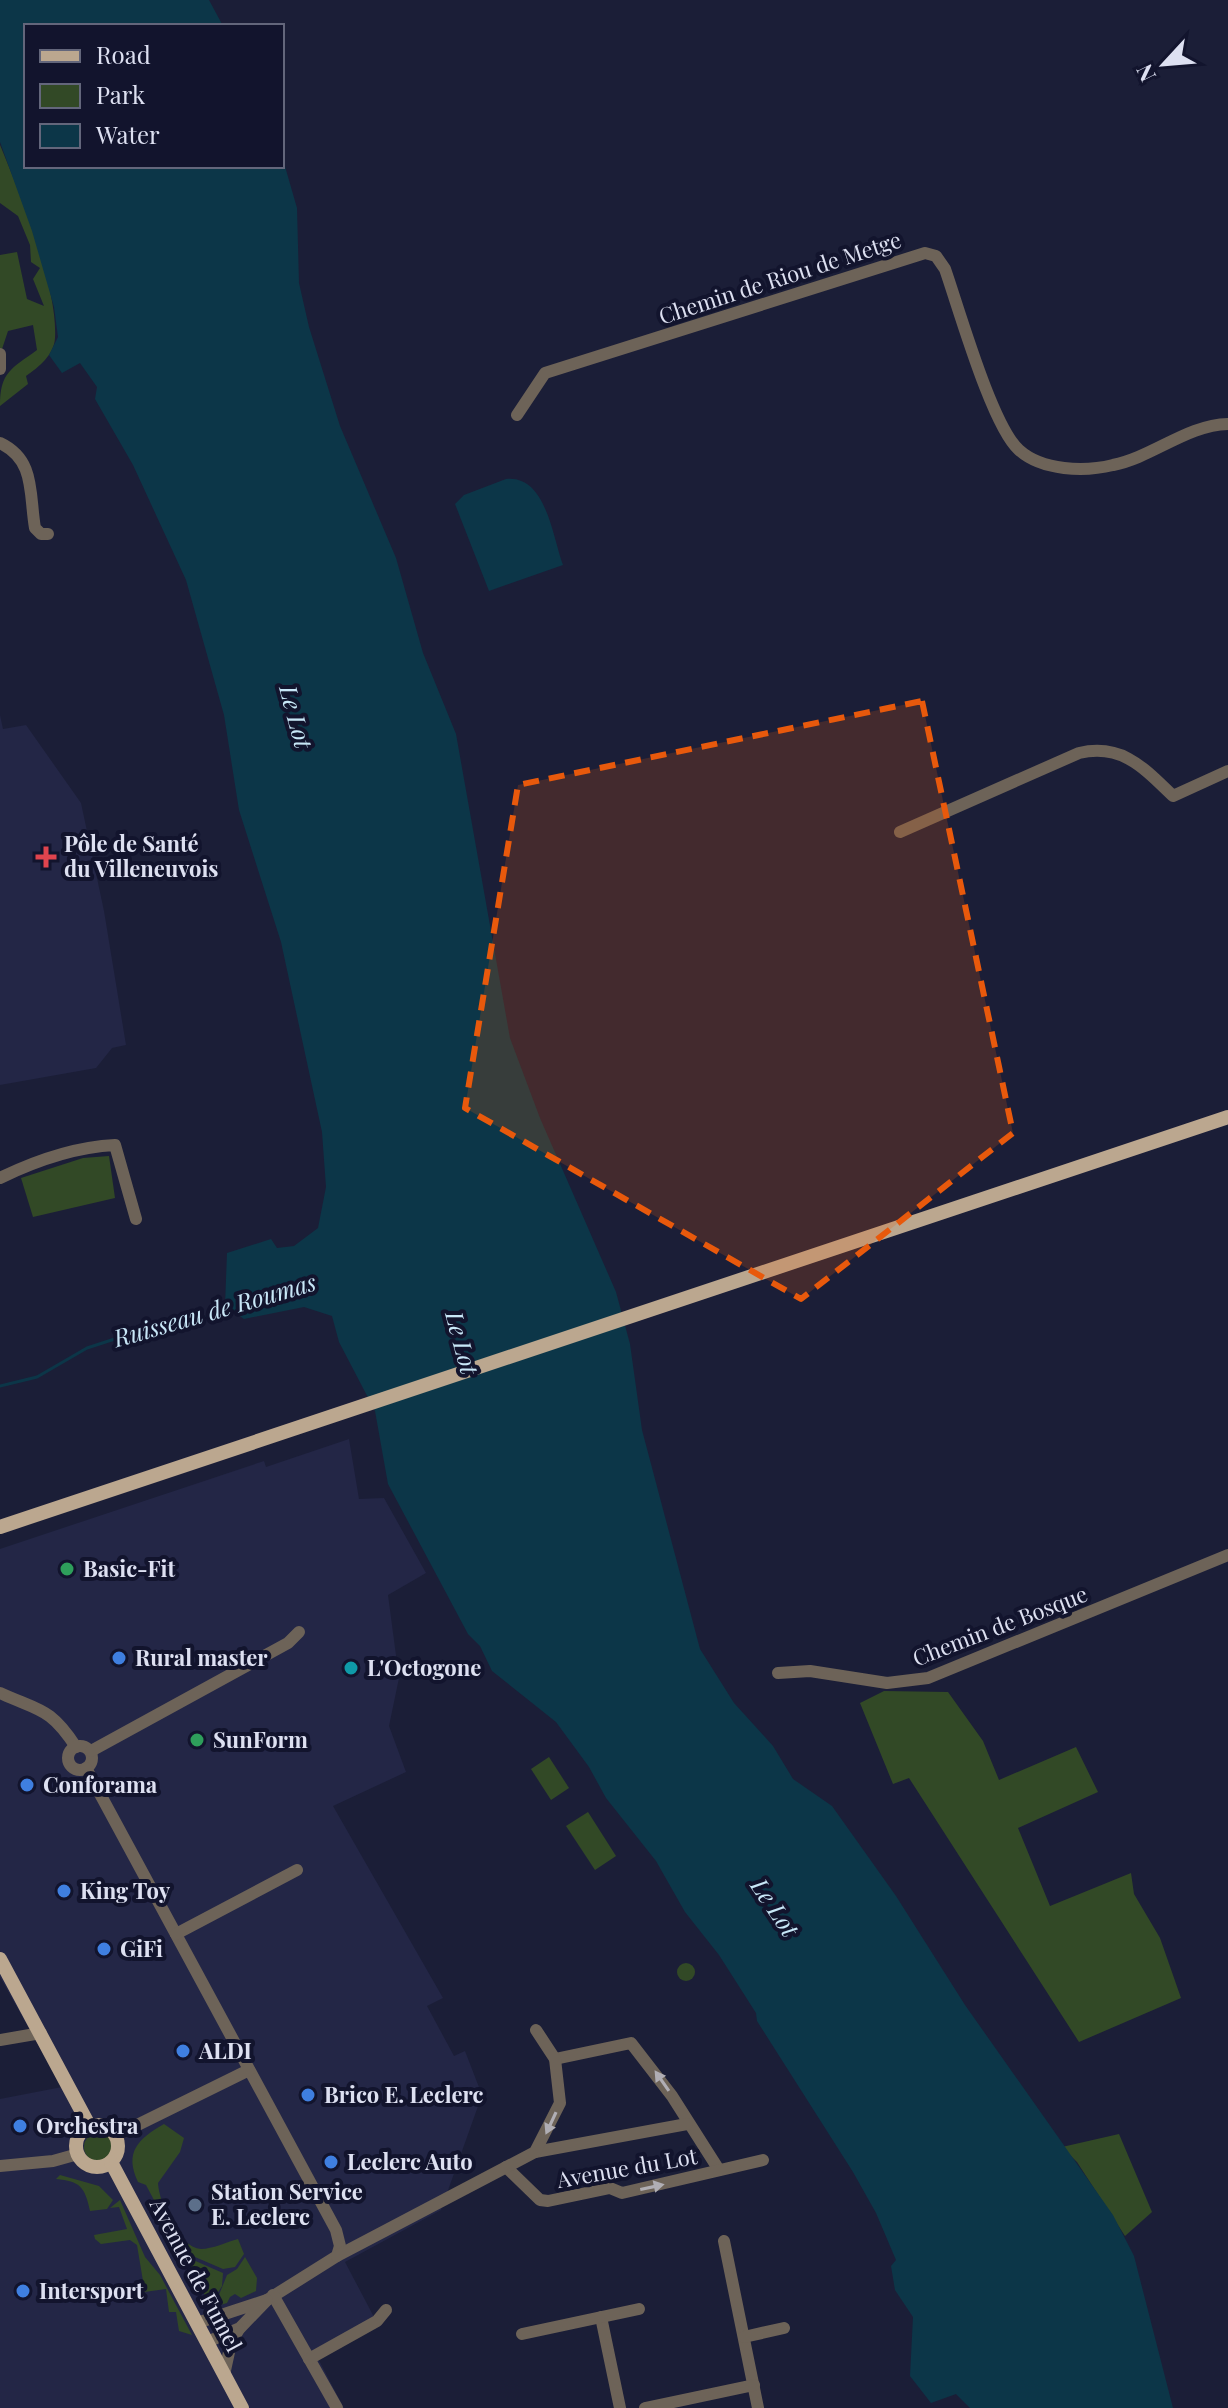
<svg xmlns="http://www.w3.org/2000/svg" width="1228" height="2408" font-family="'Playfair Display',serif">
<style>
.built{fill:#232646}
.green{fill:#324926}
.water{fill:#0c3648}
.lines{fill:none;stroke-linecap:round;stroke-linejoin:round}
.stream{stroke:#0c3648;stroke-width:3}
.minor{stroke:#6d6358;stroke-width:12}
.major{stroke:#bba78f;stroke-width:14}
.oneway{fill:#b0aeb4}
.marked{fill:#e8590c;fill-opacity:0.2;stroke:#e8590c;stroke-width:6;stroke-dasharray:16 10;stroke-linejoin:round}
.health-dot{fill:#e0444e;stroke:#12142d;stroke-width:3}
.leisure-dot{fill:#2e9e5b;stroke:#12142d;stroke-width:3}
.shop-dot{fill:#3f7fe0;stroke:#12142d;stroke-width:3}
.culture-dot{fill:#0f9aa8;stroke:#12142d;stroke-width:3}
.service-dot{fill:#5c6f8a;stroke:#12142d;stroke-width:3}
.labels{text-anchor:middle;stroke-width:8;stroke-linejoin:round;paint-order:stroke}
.street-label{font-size:22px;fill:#dde0f1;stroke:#12142d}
.poi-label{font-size:22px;font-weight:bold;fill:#dde0f1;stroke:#12142d;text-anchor:start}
.water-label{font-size:24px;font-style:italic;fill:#c8e7f7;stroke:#12142d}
</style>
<rect width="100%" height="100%" fill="#1b1e37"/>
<!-- built -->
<g class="built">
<path d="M0 715 3 729 26 725 81 803 104 911 126 1045 112 1048 96 1068 0 1085Z"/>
<path d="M349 1439 359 1499 384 1498 426 1573 388 1595 399 1678 389 1726 406 1772 333 1806 443 1998 427 2006 454 2056 465 2051 482 2095 441 2210 345 2262 374 2317 314 2351 344 2408H0V2099L62 2087 0 1977V1549L264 1461 266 1467Z"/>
</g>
<!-- green -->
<g class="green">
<path d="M0 145C20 193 58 287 55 338 54 355 39 367 26 376L28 384 0 406C0 372 11 369 37 350L33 325 8 331 0 355V255L17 252 27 299 44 306 33 279 40 268 31 262 30 245 18 216 0 203Z"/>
<path d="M109 1156 115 1198 33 1217 21 1178 83 1158Z"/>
<path d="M884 1691 948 1692 983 1741 999 1780 1076 1747 1098 1792 1018 1828 1050 1906 1131 1873 1134 1894 1160 1938 1181 1998 1079 2042 909 1778 893 1784 860 1703Z"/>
<path d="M549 1757 569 1788 551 1800 531 1769Z"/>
<path d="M588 1812 616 1856 595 1870 566 1826Z"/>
<circle cx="686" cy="1972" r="9"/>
<path d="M164 2124 184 2138 180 2152 158 2183C159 2203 178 2247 201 2249 212 2249 227 2242 238 2239L244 2254 235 2267 223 2269 181 2251 146 2185 138 2182C124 2152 138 2139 164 2124Z"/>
<circle cx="98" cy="2147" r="14"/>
<path d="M1119 2134 1152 2212 1125 2236 1077 2162 1062 2147Z"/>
<path d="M60 2175 99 2186 113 2200 107 2209 90 2211C85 2187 80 2181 56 2179Z"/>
<path d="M120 2200 145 2257 160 2275 192 2335 179 2331 176 2312H169L166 2289 101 2298 100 2291 136 2286 143 2281 137 2245 130 2240 101 2244 95 2239 94 2235 127 2229 119 2207 110 2208Z"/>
<path d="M184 2256 223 2273 222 2286 210 2305Z"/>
<path d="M245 2257 257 2278 256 2291 241 2298 235 2294 230 2297 227 2303 214 2307 227 2275 237 2269Z"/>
</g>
<!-- water -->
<g class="water">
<path d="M0 0H209L223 26H26V166H282V156L297 208 299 283 309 327 340 426 396 558 423 653 456 734 510 1038 540 1118 616 1292 630 1344 642 1430 700 1649 734 1703 773 1746 793 1779 832 1806 896 1896 965 2005 1113 2215 1134 2256 1173 2408H970L956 2394 931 2403 910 2376 913 2317 895 2290 891 2266 896 2260 876 2213 853 2172 757 2021 756 2013 719 1955 685 1912 656 1861 606 1798 589 1767 556 1722 492 1671 480 1646 468 1634 388 1484 375 1411 339 1342 332 1316 304 1307 244 1319 225 1306 227 1253 271 1239 277 1248 294 1246 318 1228 326 1187 322 1132 281 942 239 810 224 715 186 580 133 465 95 399 97 387 80 363 62 373 49 355 58 337 54 307 32 231 0 142Z"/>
<path d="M506 479C546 475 552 535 563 565L489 591 455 504 464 495Z"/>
</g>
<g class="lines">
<!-- stream -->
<path class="stream" d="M0 1386 37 1377 87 1348 124 1336 234 1311"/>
<!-- minor -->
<g class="minor">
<path d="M0 354V369"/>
<path d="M517 415 545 373 925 253 936 256 945 269C959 309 992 426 1019 450 1042 471 1085 472 1113 465 1153 457 1187 425 1228 424"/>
<path d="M0 443C36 460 29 494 35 528L41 534H48"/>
<path d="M900 832 1079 753C1122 743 1144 768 1173 796L1228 771"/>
<path d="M0 1178C37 1160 74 1147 115 1145L136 1219"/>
<path d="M778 1673 810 1671 887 1683 928 1678 1228 1555"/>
<path d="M0 1693C39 1711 50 1707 76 1747"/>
<circle cx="80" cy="1758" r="12"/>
<path d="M91 1751 288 1643 299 1632"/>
<path d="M86 1768 336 2230 340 2246 337 2256 267 2300"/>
<path d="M176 1934 297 1870"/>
<path d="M0 2040 41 2033"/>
<path d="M555 2059 631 2043 672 2096 719 2170"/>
<path d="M115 2136 249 2070"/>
<path d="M535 2152 687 2124"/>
<path d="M0 2166 53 2161 78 2154"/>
<path d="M506 2167 540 2200 548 2201 610 2188 622 2193 763 2160"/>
<path d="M724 2241 758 2408"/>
<path d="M337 2256 535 2152 560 2103 555 2059 536 2030"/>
<path d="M273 2295 337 2408"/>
<path d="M601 2317 620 2408"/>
<path d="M197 2323 267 2300 240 2328 207 2342"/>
<path d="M522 2334 639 2309"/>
<path d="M744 2337 784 2328"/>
<path d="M309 2359 377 2321 386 2310"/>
<path d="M224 2375 231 2343 239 2329"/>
<path d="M645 2408 754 2385"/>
</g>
<!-- major -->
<g class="major">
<path d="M0 1527 1228 1117"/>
<path d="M0 1959 90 2127"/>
<circle cx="97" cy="2146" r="21"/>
<path d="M111 2162 242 2408"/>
</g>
</g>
<!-- one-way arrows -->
<defs><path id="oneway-solid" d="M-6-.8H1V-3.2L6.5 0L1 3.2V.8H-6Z" transform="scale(2)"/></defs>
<g class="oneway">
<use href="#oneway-solid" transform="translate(662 2081) rotate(-125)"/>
<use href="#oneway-solid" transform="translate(551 2123) rotate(115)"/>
<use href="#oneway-solid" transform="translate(652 2187) rotate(-12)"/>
</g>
<!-- marked area -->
<path class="marked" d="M922 701 1013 1133 801 1299 465 1108 518 785Z"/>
<!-- markers -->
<path class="health-dot" d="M42 845h8v8h8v8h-8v8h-8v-8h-8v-8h8z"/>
<g class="leisure-dot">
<circle cx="67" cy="1569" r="8"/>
<circle cx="197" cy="1740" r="8"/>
</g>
<g class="shop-dot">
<circle cx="119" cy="1658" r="8"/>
<circle cx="27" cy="1785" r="8"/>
<circle cx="64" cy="1891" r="8"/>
<circle cx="104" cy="1949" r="8"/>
<circle cx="183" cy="2051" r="8"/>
<circle cx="308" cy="2095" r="8"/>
<circle cx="20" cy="2126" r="8"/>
<circle cx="331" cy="2162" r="8"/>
<circle cx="23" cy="2291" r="8"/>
</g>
<circle class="culture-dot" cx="351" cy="1668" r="8"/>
<circle class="service-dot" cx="195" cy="2205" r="8"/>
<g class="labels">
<!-- street labels -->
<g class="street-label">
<text transform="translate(780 278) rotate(-18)" y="8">Chemin de Riou de Metge</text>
<text transform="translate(1000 1626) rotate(-21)" y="8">Chemin de Bosque</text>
<text transform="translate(627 2168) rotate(-10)" y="8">Avenue du Lot</text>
<text transform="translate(196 2275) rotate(62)" y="8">Avenue de Fumel</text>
</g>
<!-- poi labels -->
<g class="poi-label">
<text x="64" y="852">Pôle de Santé<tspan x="64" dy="25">du Villeneuvois</tspan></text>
<text x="83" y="1577">Basic-Fit</text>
<text x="135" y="1666">Rural master</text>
<text x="367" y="1676">L'Octogone</text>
<text x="213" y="1748">SunForm</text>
<text x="43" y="1793">Conforama</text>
<text x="80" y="1899">King Toy</text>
<text x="120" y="1957">GiFi</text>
<text x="199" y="2059">ALDI</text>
<text x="324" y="2103">Brico E. Leclerc</text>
<text x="36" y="2134">Orchestra</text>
<text x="347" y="2170">Leclerc Auto</text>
<text x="211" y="2200">Station Service<tspan x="211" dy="25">E. Leclerc</tspan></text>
<text x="39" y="2299">Intersport</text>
</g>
<!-- water labels -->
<g class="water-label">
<text transform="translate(295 717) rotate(75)" y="8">Le Lot</text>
<text transform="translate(215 1311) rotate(-16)" y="8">Ruisseau de Roumas</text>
<text transform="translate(461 1343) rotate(75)" y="8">Le Lot</text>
<text transform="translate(774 1908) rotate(56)" y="8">Le Lot</text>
</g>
</g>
<!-- legend -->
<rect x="24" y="24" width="260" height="144" fill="#12142d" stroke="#63667b" stroke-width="2"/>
<rect x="40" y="50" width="40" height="12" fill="#bba78f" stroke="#63667b" stroke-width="2"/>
<text x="96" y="64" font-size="24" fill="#dde0f1">Road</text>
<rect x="40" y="84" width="40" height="24" fill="#324926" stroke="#63667b" stroke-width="2"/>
<text x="96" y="104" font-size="24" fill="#dde0f1">Park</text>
<rect x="40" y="124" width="40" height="24" fill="#0c3648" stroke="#63667b" stroke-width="2"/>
<text x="96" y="144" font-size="24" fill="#dde0f1">Water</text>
<!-- north arrow -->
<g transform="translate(1164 64) rotate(244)" stroke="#12142d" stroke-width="6" paint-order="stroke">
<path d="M0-6L14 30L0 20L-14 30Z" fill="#dde0f1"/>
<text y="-12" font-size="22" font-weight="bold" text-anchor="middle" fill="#dde0f1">N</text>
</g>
</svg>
